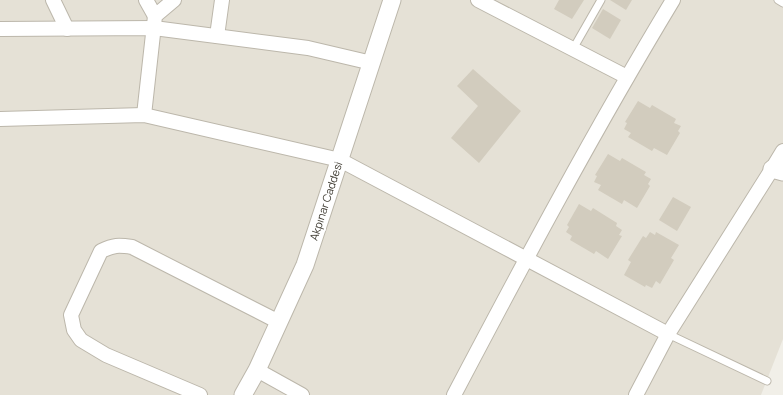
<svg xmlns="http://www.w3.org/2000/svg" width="783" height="395" font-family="Manrope,sans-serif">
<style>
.residential{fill:#e5e1d6}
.building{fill:#d2ccbe}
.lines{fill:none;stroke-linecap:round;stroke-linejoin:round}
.service-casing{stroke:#bcb7ab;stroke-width:9}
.minor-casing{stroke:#bcb7ab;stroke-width:16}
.tertiary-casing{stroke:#bcb7ab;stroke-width:19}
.service{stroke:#fff;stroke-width:7}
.minor{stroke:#fff;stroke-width:14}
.tertiary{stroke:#fff;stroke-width:17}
.labels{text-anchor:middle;stroke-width:4;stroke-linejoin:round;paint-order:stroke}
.street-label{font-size:11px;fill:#444037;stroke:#fff}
</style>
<rect width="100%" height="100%" fill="#f1efe8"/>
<!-- residential -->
<path class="residential" d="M0 0H783V339L761 395H0Z"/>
<!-- building -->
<g class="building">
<path d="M559 0H584L572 19 554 9Z"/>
<path d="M610 0H632L626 10Z"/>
<path d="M603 9 621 20 610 39 592 28Z"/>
<path d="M473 69 521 111 479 163 451 138 478 106 457 86Z"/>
<path d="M638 101 650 108 652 105 676 119 674 123 681 126 678 131 680 133 667 155 654 148 652 151 628 137 631 133 624 129 627 123 625 122Z"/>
<path d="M608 154 620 161 622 158 646 172 644 175 651 179 648 184 650 186 637 208 624 200 622 204 598 190 601 185 594 182 597 176 595 175Z"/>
<path d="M673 197 691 207 677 231 659 220Z"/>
<path d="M579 204 591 211 593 208 617 223 616 226 622 230 619 235 622 236 608 259 596 251 594 254 570 240 572 236 566 232 569 227 567 225Z"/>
<path d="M650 232 655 235 656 232 679 245 671 258 674 260 660 284 656 281 652 288 646 285 645 287 624 275 631 262 628 260 643 236 646 238Z"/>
</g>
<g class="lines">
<defs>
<g id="service">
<path d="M778 0 783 3"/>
<path d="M573 49 601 0"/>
<path d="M668 334 767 381"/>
</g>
<g id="minor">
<path d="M53 0 67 29"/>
<path d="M146 0 155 16"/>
<path d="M478 0 627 77"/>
<path d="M0 29 154 28 308 48 372 63"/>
<path d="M217 36 222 0"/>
<path d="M144 115 155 16 174 0"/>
<path d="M0 119 144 115 340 160 668 334"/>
<path d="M257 370 302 395"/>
<path d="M200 395 106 355 81 340 74 330 71 315 101 251C114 245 118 245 132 247L279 322"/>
<path d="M454 395C524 262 595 129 673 0"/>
<path d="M636 395 668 334 772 169 783 151"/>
</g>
<g id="tertiary">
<path d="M772 169 783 172"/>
<path d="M243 395 257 370 305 265 392 0"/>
</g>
</defs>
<!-- service casing -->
<use href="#service" class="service-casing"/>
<!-- minor casing -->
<use href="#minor" class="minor-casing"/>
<!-- tertiary casing -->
<use href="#tertiary" class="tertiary-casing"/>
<!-- service -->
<use href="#service" class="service"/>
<!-- minor -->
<use href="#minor" class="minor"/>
<!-- tertiary -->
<use href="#tertiary" class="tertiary"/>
</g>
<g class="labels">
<!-- street labels -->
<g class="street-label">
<text transform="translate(326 201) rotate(-72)" y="4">Akpınar Caddesi</text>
</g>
</g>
</svg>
